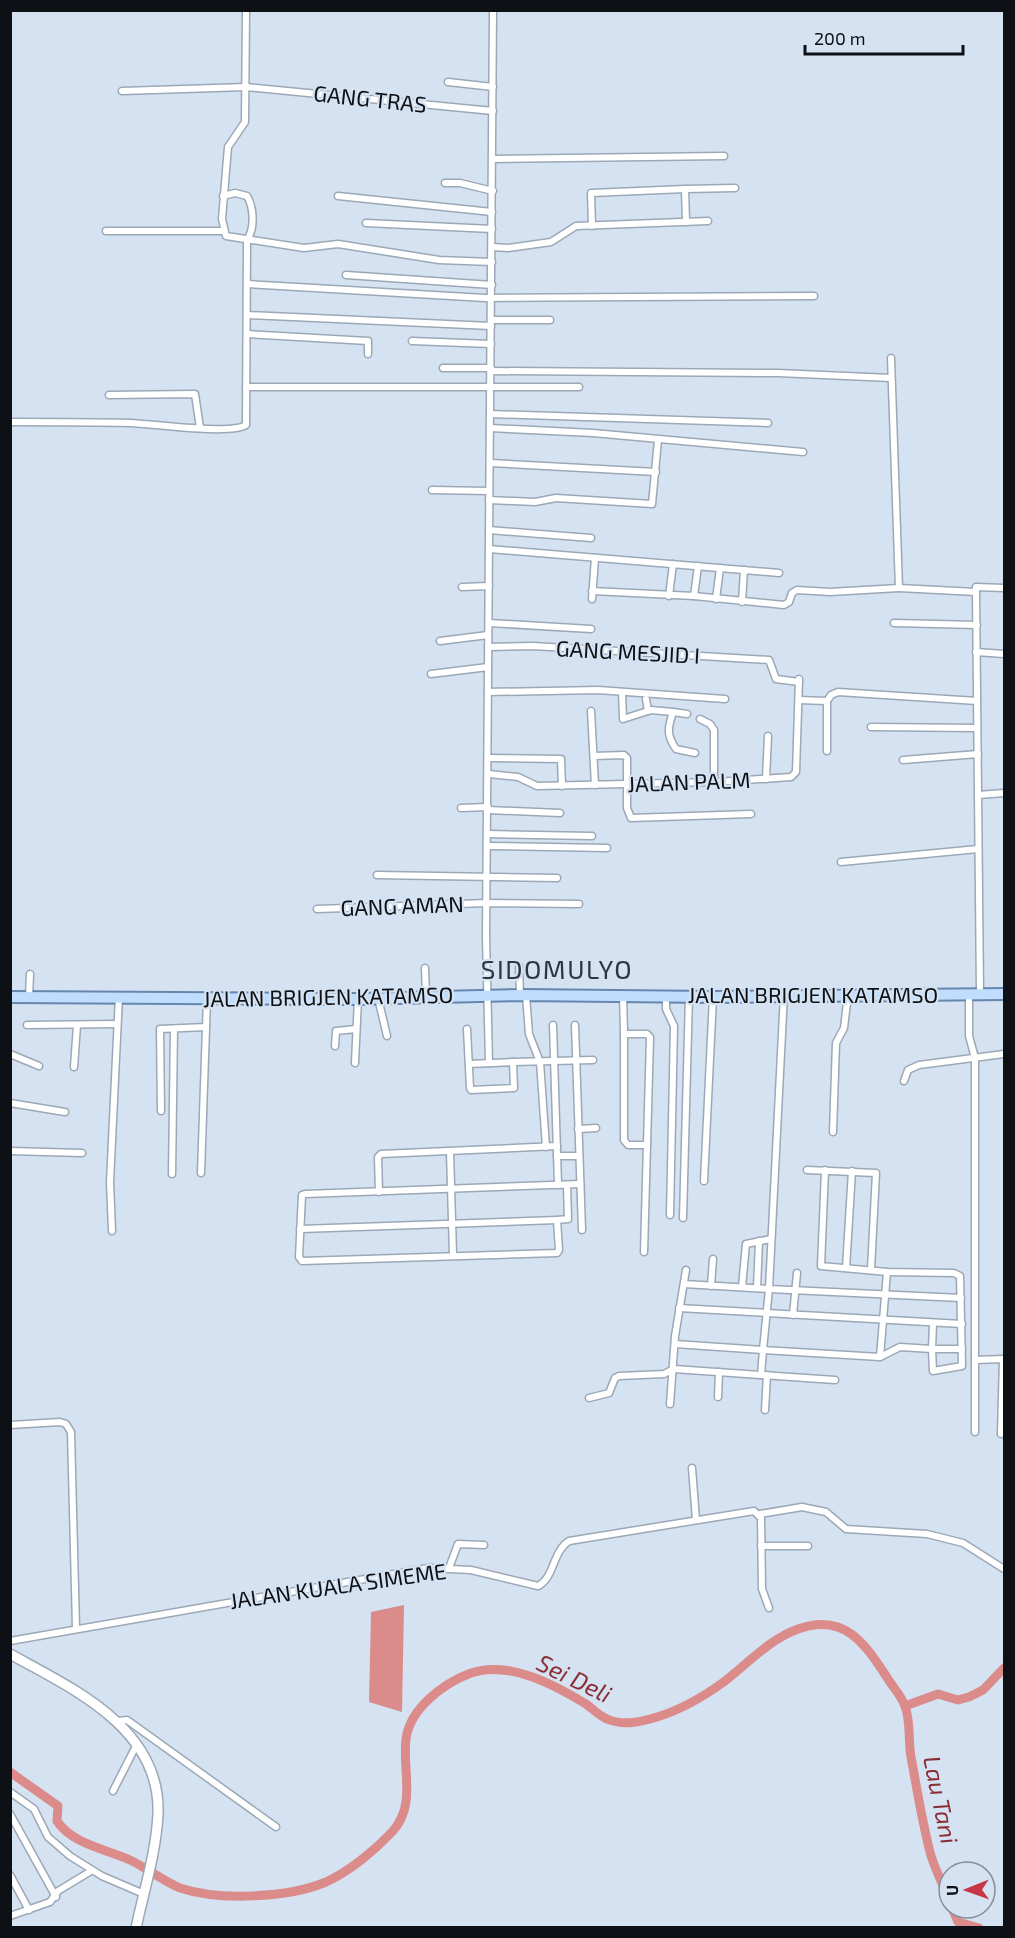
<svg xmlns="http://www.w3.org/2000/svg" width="1015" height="1938" font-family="'Exo 2',sans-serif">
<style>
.water{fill:#dc8b8b}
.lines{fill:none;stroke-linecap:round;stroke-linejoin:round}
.river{stroke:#dc8b8b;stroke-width:9}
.minor-casing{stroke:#9ca8b6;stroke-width:9}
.secondary-casing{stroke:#9ca8b6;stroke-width:12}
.primary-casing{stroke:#6687ad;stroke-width:14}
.minor{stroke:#fff;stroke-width:6}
.secondary{stroke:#fff;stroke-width:9}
.primary{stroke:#c0ddfe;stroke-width:10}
.labels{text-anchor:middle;stroke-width:4.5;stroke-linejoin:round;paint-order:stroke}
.street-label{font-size:22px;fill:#0d1116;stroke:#d5e2f1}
.water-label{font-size:24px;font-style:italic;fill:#8c2c34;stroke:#d5e2f1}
.quarter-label{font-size:26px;letter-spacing:1.5px;fill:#2c3642;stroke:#d5e2f1}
</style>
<rect width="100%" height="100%" fill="#d5e2f1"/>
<!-- water -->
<path class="water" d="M404 1605 402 1712 369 1702 371 1612Z"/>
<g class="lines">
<!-- river -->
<g class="river">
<path d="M905 1706 938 1694 958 1700 969 1697 983 1690 1004 1668"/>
<path d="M10 1772 58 1806 57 1821C72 1844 106 1849 130 1860 147 1868 163 1881 180 1888 219 1901 288 1898 326 1882 350 1871 375 1850 392 1832 417 1805 402 1771 406 1739 410 1708 444 1683 471 1673 509 1660 555 1685 586 1704 593 1709 599 1716 607 1719 623 1726 641 1722 657 1717 680 1710 706 1695 725 1681 748 1663 770 1639 798 1629 845 1612 865 1644 888 1679 893 1687 902 1697 905 1706 911 1722 908 1741 911 1757 917 1789 922 1821 930 1852 934 1868 943 1884 949 1900"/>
<path d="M952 1908 958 1922 979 1928"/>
</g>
<defs>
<g id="minor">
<path d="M246 10 245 122 228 147 222 219 226 236 304 248 338 244 439 260 492 262"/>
<path d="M448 82 493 87"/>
<path d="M122 91 246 87 493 111"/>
<path d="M493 159 724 156"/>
<path d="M445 183H460L493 191"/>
<path d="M338 196 492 212"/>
<path d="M686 222 685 189 735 188"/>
<path d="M366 223 492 229"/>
<path d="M592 226 591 193 685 189"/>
<path d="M106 231H223"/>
<path d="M492 247 508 248 551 242 576 226 708 221"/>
<path d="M346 275 492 285"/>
<path d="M247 284 485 298 814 296"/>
<path d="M247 315 491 326"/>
<path d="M491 320H550"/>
<path d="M247 334 368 341V354"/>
<path d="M412 341 491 344"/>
<path d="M891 358 899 588 976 592 980 994"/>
<path d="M443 368H491"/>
<path d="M491 371 778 373 891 378"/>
<path d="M246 387H579"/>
<path d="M109 395 195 394 200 428"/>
<path d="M490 414 768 423"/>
<path d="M10 422C51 422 91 422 131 423 154 424 230 435 246 425L247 240C255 228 254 208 247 196L235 193 223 196"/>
<path d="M490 428 593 433 803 452"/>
<path d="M490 463 656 472"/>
<path d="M432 490 489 491"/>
<path d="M489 500 535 502 556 498 652 504 658 440"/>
<path d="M489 530 591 538"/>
<path d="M489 549 779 573"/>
<path d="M462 587 489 586"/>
<path d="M592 591 694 596 698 566"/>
<path d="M976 592V587L1004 588"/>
<path d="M669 596 673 564"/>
<path d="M694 596 784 605 789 602 792 593 797 590 830 592 899 588"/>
<path d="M592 599 595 558"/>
<path d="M716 599 720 568"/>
<path d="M742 602 744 570"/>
<path d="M489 623 591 629"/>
<path d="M894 623 977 625"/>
<path d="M440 641 488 635"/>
<path d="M488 647 533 646 769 660 776 679 799 682"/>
<path d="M976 652 1004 654"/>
<path d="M431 674 488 667"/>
<path d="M488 692 598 690 725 699"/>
<path d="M622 692 623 719 651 710 673 712C668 727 666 735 676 749L695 753"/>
<path d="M646 699 648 711"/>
<path d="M799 700 827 701V751"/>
<path d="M827 701 831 695 838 692 977 701"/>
<path d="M591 711 595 785"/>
<path d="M673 712 687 714"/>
<path d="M700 719 710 724 714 730V782"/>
<path d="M871 727 977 728"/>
<path d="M594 756 624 755 627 758V808L631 818 751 814"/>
<path d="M488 758 561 759 562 786"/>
<path d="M903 760 978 754"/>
<path d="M489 774 518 777 537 786 714 782 791 777 796 772 799 679"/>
<path d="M766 779 768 736"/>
<path d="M978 795 1004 793"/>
<path d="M461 808 488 807"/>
<path d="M488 810 560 813"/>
<path d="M488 834 592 836"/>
<path d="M488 846 607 848"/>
<path d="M841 862 978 849"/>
<path d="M377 875 557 878"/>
<path d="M317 909 487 903 579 904"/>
<path d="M519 966 520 995"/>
<path d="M425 968 426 996"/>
<path d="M969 993V1036L975 1058V1432"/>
<path d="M623 994 624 1034H647L650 1037 644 1252"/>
<path d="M784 994 769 1289 961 1298"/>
<path d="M526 995 529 1034 540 1062 546 1147"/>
<path d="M666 995V1009L674 1026 670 1215"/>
<path d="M29 997 30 974"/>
<path d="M378 998 387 1036"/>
<path d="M27 1025 117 1024"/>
<path d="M553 1025 558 1185"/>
<path d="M575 1025 582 1230"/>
<path d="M467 1029 470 1088 471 1090 514 1088 513 1062 469 1064"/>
<path d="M624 1034V1140L628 1145H647"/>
<path d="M335 1046 336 1031 356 1029"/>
<path d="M10 1054 39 1066"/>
<path d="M513 1062 593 1060"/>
<path d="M355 1063 358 999"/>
<path d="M489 1063 486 936 493 10"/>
<path d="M74 1067 77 1025"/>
<path d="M904 1081 908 1070 919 1065 1004 1054"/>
<path d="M10 1103 65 1112"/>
<path d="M161 1111 160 1029 206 1027"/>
<path d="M578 1129 596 1128"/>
<path d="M833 1132 836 1043 844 1028 848 994"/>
<path d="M10 1151 82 1153"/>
<path d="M450 1151 453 1255"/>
<path d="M557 1156H579"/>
<path d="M807 1170 876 1173 871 1269"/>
<path d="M825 1170 821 1266 887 1272 954 1273 960 1276 962 1366 933 1371 932 1349 900 1347 880 1357"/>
<path d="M201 1173 207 999"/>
<path d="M172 1174 174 1029"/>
<path d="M704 1181 713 997"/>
<path d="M567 1185 568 1219 557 1220 559 1250 557 1253 302 1261 299 1257 302 1195 305 1194 580 1184"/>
<path d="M379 1192 378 1157 381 1154 557 1146"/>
<path d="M683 1218 689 996"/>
<path d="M300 1229 557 1220"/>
<path d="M112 1231 110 1182 119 996"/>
<path d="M846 1268 852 1171"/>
<path d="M684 1284 769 1289 763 1350 880 1357 887 1272"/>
<path d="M711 1286 713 1259"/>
<path d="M742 1287 746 1244 771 1239"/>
<path d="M757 1288 759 1241"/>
<path d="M679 1308 962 1324"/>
<path d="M793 1315 797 1273"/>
<path d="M933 1323 932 1349H962"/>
<path d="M675 1344 763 1350 761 1375"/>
<path d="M975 1360 1004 1359"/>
<path d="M718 1397 719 1372"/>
<path d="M589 1398 609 1393 615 1378 619 1376 664 1374 674 1369 835 1380"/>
<path d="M670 1404 675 1336 686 1270"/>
<path d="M765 1410 767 1375"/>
<path d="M10 1425 60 1422 66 1424 71 1432 76 1628"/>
<path d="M1001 1434 1003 1359"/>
<path d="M692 1468 696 1520"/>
<path d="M760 1514 802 1507 826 1512 846 1529 927 1534 963 1543 1004 1569"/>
<path d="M761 1546H808"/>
<path d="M449 1568 458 1544 484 1545"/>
<path d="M10 1641 428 1568 471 1570 538 1586C555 1577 552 1552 569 1541L754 1511 761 1518 762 1589 769 1608"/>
<path d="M118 1721 127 1720 276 1827"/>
<path d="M113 1791 136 1746"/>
<path d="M10 1792 34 1809 48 1837 70 1856 102 1876 144 1894"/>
<path d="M10 1814 56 1897"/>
<path d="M10 1875 29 1910"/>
<path d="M10 1916 50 1902 58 1891 91 1871"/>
</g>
<path id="secondary" d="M10 1654C73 1689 161 1728 158 1814 156 1853 144 1890 136 1928"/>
<path id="primary" d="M10 997 358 999 520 995 713 997 1004 994"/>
</defs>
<!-- minor casing -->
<use href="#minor" class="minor-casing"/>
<!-- secondary casing -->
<use href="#secondary" class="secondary-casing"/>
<!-- primary casing -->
<use href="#primary" class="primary-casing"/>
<!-- minor -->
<use href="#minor" class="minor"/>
<!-- secondary -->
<use href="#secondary" class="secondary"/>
<!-- primary -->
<use href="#primary" class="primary"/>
</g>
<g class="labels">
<!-- street labels -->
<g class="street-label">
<text transform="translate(370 99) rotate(6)" y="8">GANG TRAS</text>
<text transform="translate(628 652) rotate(3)" y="8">GANG MESJID I</text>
<text transform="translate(689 782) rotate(-2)" y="8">JALAN PALM</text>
<text transform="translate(402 906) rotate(-2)" y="8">GANG AMAN</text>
<text x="813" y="1003">JALAN BRIGJEN KATAMSO</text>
<text transform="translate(328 997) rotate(-1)" y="8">JALAN BRIGJEN KATAMSO</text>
<text transform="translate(338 1586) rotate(-8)" y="8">JALAN KUALA SIMEME</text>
</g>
<!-- water labels -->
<g class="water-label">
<text transform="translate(574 1679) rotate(26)" y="8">Sei Deli</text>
<text transform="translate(940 1800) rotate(78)" y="8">Lau Tani</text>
</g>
<!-- quarter labels -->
<g class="quarter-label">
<text x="557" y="979">SIDOMULYO</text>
</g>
</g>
<!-- border -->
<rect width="1015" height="1938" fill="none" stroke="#0d1116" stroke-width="24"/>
<!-- north arrow -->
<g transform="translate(967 1890) rotate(269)"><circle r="28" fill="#d5e2f1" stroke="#858e99" stroke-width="1.5"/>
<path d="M0-4.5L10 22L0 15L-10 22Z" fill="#c83747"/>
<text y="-9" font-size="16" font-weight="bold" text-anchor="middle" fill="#0d1116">U</text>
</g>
<!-- scale -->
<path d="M805 45v9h158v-9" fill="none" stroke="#0d1116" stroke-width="3"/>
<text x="814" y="45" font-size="18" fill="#0d1116" stroke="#d5e2f1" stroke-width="4.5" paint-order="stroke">200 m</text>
</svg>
